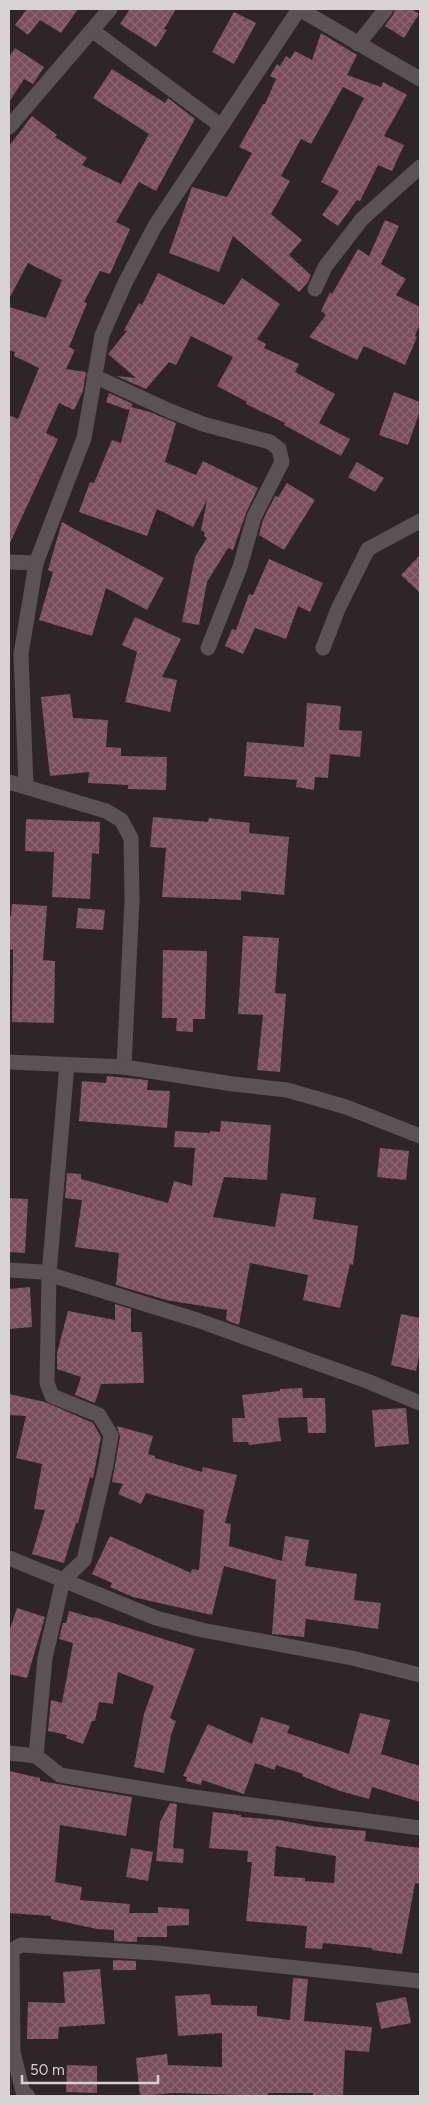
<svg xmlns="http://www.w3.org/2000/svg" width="429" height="2105" font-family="Figtree,sans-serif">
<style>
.building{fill:url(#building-cross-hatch);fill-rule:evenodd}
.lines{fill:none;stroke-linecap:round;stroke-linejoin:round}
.minor{stroke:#5a5255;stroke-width:15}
</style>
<defs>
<pattern id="building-cross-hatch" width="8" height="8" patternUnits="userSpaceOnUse" patternTransform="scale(1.25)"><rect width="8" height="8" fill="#7a4d5d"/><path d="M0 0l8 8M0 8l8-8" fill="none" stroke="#8c6673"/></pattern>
</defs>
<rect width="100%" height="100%" fill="#2d2528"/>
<!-- building -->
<g class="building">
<path d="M24 9H78L61 33 40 20 28 35 15 25 26 10Z"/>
<path d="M130 9H176L164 29 167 30 156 47 120 24Z"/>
<path d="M395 9H412L419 14 404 38 385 26 393 15Z"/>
<path d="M234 12 256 23 234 64 212 52Z"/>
<path d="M321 33 357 55 347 75 381 87 383 82 407 95 384 136 404 145 392 171 378 165 360 201 357 200 338 226 322 215 339 191 321 182 364 98 343 87 311 144 301 139 281 176 290 181 271 214 302 240 289 255 311 275 308 282 299 292 233 236 219 272 169 253 192 187 227 197 252 153 239 147 263 104H265L276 79 270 76 277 64 280 66 286 56 290 59 295 51 312 60Z"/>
<path d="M15 48 44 67 33 84 24 79 9 102V57Z"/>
<path d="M112 69 165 103 168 98 195 119 156 191 139 182 116 222 130 229 110 274 100 271 84 302 87 303 69 347 75 350 66 369 86 372 83 391 74 410 59 403 46 433 58 439 9 545V415L18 419 39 368 14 356 15 352 9 350V307L46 318 62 280 28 263 9 299V146L32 116 57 135 55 137 87 158 82 165 121 184 149 134 93 98Z"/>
<path d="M385 220 399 226 381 264 406 279 396 295 420 307V324L415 336 417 337 405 365 364 346 357 360 309 337 326 315 321 311 330 292 332 294 358 249 369 256Z"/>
<path d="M158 273 224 305 242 278 280 304 257 339 266 344 264 348 299 364 295 372 335 394 319 423 350 439 341 456 284 425 285 423 246 404 247 402 217 386 233 357 191 336 176 365 169 362 146 389 116 376 136 378 108 354 127 331 124 330 139 303 142 305Z"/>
<path d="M394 392 420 402V411L408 445 379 435Z"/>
<path d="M109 393 133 404 131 407 150 412 176 423 165 462 196 475 203 461 258 488 246 513 233 550 228 548 207 582 199 625 182 622 195 557 207 538 204 536 205 533 201 530 207 500 193 527 157 509 147 536 79 512 90 482 94 483 112 440 121 443 130 408 128 410 106 402Z"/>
<path d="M357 462 384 478 375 492 348 477Z"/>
<path d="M287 483 315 500 284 550 259 535 263 520 275 496 278 497Z"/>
<path d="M62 522 164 578 147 610 106 588 92 636 39 620 53 572 48 570Z"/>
<path d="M420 555V593L401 575Z"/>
<path d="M269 559 323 583 310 612 298 606 286 639 255 628 243 654 225 646 232 629 236 630 249 594 253 595Z"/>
<path d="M135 617 181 639 162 677 177 680 170 712 125 702 137 652 122 645Z"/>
<path d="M70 694 73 718 108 720 106 747 121 748V756L167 757 166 790 128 789V785L88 783 89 772 50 776 41 697Z"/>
<path d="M307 703 341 706 339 730 362 731 360 757 330 754 328 778 315 777 314 790 296 787 297 780 244 776 247 742 304 747Z"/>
<path d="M153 817 208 822 209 818 250 823 249 833 289 837 284 895 241 891V900L162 897 166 848 150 847Z"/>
<path d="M26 819 100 822 99 854 92 853 90 899 52 897 54 852 25 851Z"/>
<path d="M12 904 47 906 43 960 55 961 54 1023 12 1022 13 950 9 949V916H11Z"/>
<path d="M78 908 105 910 103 930 76 928Z"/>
<path d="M243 936 279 938 275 993 286 994 280 1072 257 1070 263 1015 238 1014Z"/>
<path d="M163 950 207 951 205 1019H193V1032L176 1031 177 1018H162Z"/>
<path d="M107 1076 148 1080 147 1090 170 1091 167 1128 79 1121 82 1081 106 1083Z"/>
<path d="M221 1121 271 1125 267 1180 224 1177 213 1217 275 1227 281 1193 316 1198 313 1219 358 1226 353 1265 350 1264 340 1308 303 1300 308 1275 250 1263 239 1325 226 1320 227 1310 166 1300 116 1285 119 1253 75 1247 82 1200 65 1198 67 1173 81 1174V1179L168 1203 174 1181 192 1186 195 1148 174 1147 175 1131 210 1133V1131L220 1132Z"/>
<path d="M380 1148 409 1151 406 1180 377 1177Z"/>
<path d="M9 1198 28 1199 25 1253 9 1252Z"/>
<path d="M30 1287 32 1327 9 1329V1289Z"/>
<path d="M115 1304 131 1309V1332H142L144 1383 101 1384 95 1403 75 1395 81 1377 57 1369V1353L68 1311 115 1320Z"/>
<path d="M401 1314 420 1318V1351L416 1371 391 1365Z"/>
<path d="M302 1388 303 1398H325L326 1433H308L307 1417 278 1418 281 1441 249 1445 248 1442H233L232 1418H245L242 1395 280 1391V1389Z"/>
<path d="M9 1394 45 1402 93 1423 101 1437 93 1478 90 1477 78 1523H76L64 1563 32 1554 45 1510 34 1509 42 1464 16 1458 26 1416 9 1415Z"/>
<path d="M406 1408 409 1444 375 1447 372 1410Z"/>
<path d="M117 1426 153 1436 148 1454 155 1456V1458L202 1472 203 1467 237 1475 225 1523 231 1524 229 1546 282 1561 285 1536 309 1540 305 1566 357 1574 354 1600 381 1603 378 1629 306 1619 304 1637 272 1634 276 1580 224 1566 212 1615 133 1597 110 1587 112 1583 92 1574 110 1536 191 1573 192 1569 199 1570 204 1510 146 1493 141 1504 118 1494 123 1484 112 1482 120 1437Z"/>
<path d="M17 1608 45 1617 27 1678 9 1674V1632Z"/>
<path d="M69 1611 94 1618V1617L195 1649 170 1718 176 1721 171 1735 164 1773 134 1767 144 1714 154 1686 118 1672 113 1704 99 1702 95 1721H92L83 1744 66 1738 67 1735 48 1731 51 1700 62 1703 73 1643 59 1639 63 1623H66Z"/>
<path d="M360 1713 390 1720 381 1754 420 1766V1802L372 1787 369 1799 340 1791 302 1776 303 1774 276 1765 275 1770 255 1763 244 1794 202 1780 201 1785 186 1781 187 1777 183 1776 208 1724 252 1744 261 1717 290 1726 287 1733 349 1754Z"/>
<path d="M9 1771 40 1778V1781L132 1797 126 1836 60 1825 55 1882 82 1887 80 1900 130 1904 129 1913H158V1907L189 1909V1925L167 1926V1937H137V1942L114 1941V1930L97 1929 51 1919V1916L9 1913Z"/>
<path d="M170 1803 177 1804 173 1848 184 1849 183 1863 156 1861 160 1822Z"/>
<path d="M213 1812 241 1815V1817L279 1820 317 1827 366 1831 365 1841 420 1848V1884L415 1883 402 1954 372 1950V1948L323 1943 322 1949 305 1948 307 1926 246 1921 252 1862H247L248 1851 209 1848ZM276 1846 336 1856 334 1883 305 1881V1878L274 1876Z"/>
<path d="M131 1848 153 1852 148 1881 126 1877Z"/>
<path d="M113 1960 136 1961V1970H113Z"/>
<path d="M100 1969 105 2024 59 2027 58 2039H27L28 2002 65 2003 63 1972Z"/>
<path d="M293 1978 308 1979 304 2021 372 2027 369 2052 345 2050 343 2096 313 2095V2093H268V2096L174 2093 140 2096 136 2058 167 2054 168 2065 222 2067V2033L178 2036 175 1996 210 1994 211 2005 257 2006V2016L290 2020Z"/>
<path d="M406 1997 411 2023 381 2029 376 2003Z"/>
<path d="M67 2065 97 2066V2093L66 2092Z"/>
</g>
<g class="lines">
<!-- minor -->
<g class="minor">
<path d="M299 9 420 79"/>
<path d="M93 31 221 126"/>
<path d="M358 44 386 9"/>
<path d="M9 127 110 9"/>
<path d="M315 289 325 267 362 219 420 167"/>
<path d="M94 376 170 411 203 424 270 442 279 449 282 462 254 517 240 567 208 648"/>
<path d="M9 562 36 563"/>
<path d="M323 648 338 609 368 549 420 521"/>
<path d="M9 782 106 811 121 820 131 838 132 900 124 1067 9 1062"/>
<path d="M26 786 21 654 36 563 84 438 102 335 125 283 155 226 299 9"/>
<path d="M67 1065 49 1274 47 1383 52 1396 99 1415 111 1435 106 1465 84 1560 63 1580 45 1658 36 1756 60 1775 186 1796 420 1828"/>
<path d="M124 1067 233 1084 287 1090 346 1107 420 1136"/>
<path d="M9 1270 42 1272 197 1320 367 1381 420 1403"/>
<path d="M9 1558 156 1618 202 1630 352 1658 420 1675"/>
<path d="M9 1753 36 1756"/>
<path d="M28 2096 23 2092 13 2052 12 1950 21 1945 157 1953 420 1981"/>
</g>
</g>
<!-- border -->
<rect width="429" height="2105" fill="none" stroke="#d7d2d4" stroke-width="20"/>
<!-- scale -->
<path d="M22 2075v8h136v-8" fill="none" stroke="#d7d2d4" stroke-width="2.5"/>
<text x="30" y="2075" font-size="15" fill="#d7d2d4" stroke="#2d2528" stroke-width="4" paint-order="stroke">50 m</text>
</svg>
